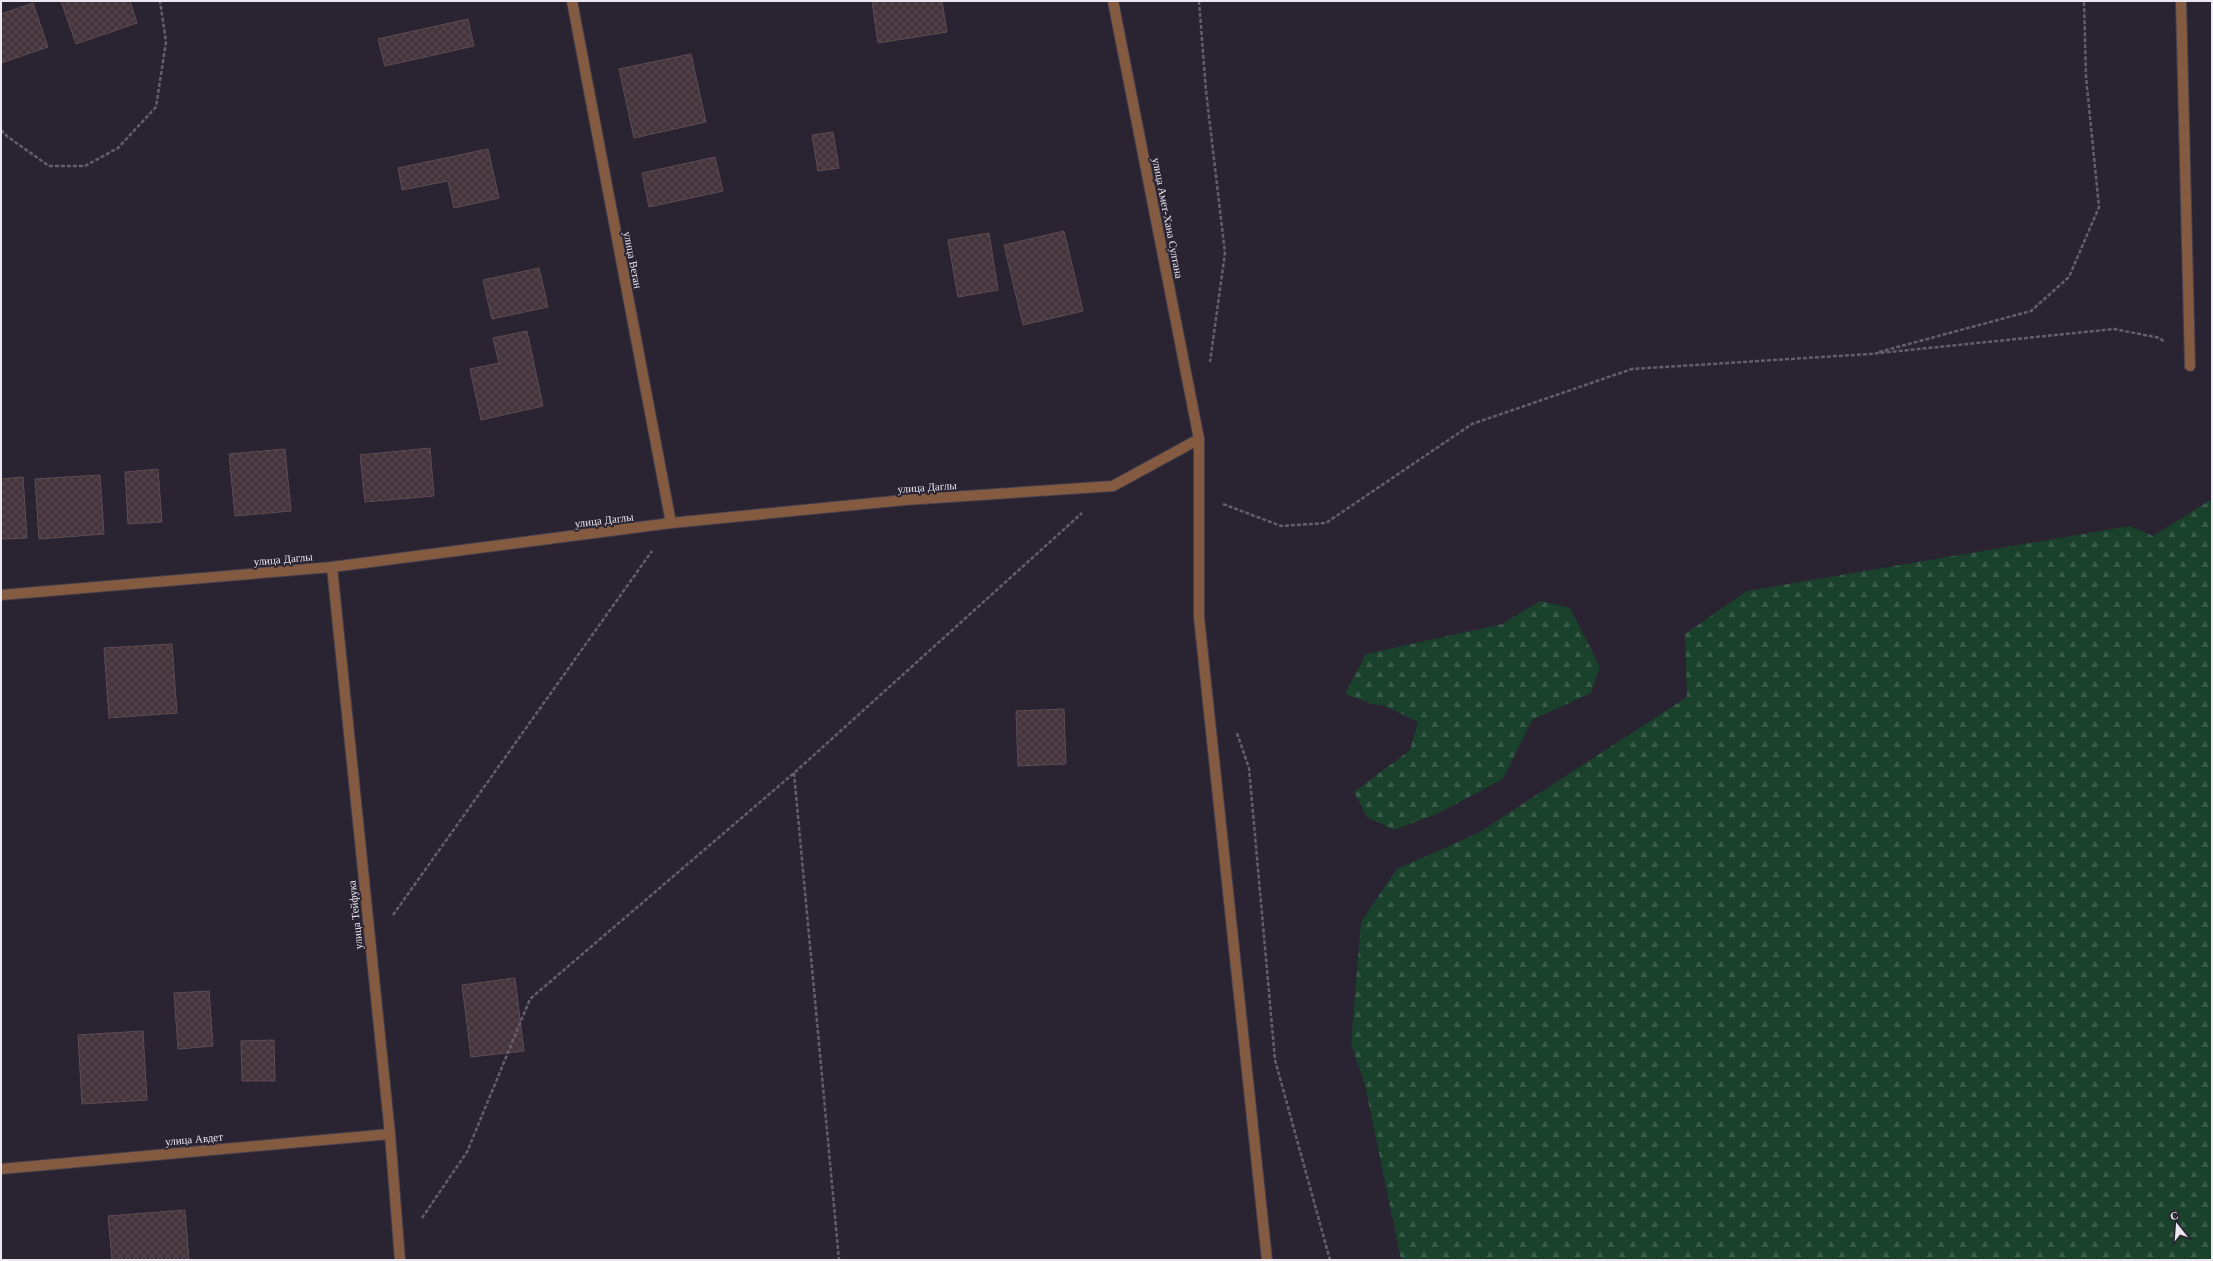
<svg xmlns="http://www.w3.org/2000/svg" width="2213" height="1261" font-family="'Times New Roman',serif">
<style>
.forest{fill:url(#forest-firs)}
.building{fill:url(#building-cross-hatch);stroke:#5f4c54}
.lines{fill:none;stroke-linecap:round;stroke-linejoin:round}
.street-casing{stroke:#453f4d;stroke-width:12}
.path{stroke:#655f6d;stroke-width:2.5;stroke-dasharray:4 2;stroke-linecap:butt}
.street{stroke:#845b40;stroke-width:10}
.labels{text-anchor:middle;stroke-width:4;stroke-linejoin:round;paint-order:stroke}
.street-label{font-size:11px;fill:#ece8f2;stroke:#2a2332}
</style>
<defs>
<pattern id="forest-firs" width="22" height="20" patternUnits="userSpaceOnUse"><rect width="22" height="20" fill="#1a412b"/><path d="M5 1l3.5 6h-7zM16 11l3.5 6h-7z" fill="#3b5c4a"/></pattern>
<pattern id="building-cross-hatch" width="8" height="8" patternUnits="userSpaceOnUse"><rect width="8" height="8" fill="#46343c"/><path d="M0 0l8 8M0 8l8-8" fill="none" stroke="#58484f"/></pattern>
</defs>
<rect width="100%" height="100%" fill="#2a2332"/>
<!-- forest -->
<g class="forest">
<path d="M2212 499V1260H1401L1365 1085 1351 1044 1361 922 1397 869 1478 833 1687 697 1685 634 1747 591 2130 526 2153 536Z"/>
<path d="M1540 601 1570 608 1600 667 1591 693 1532 720 1503 779 1437 814 1394 830 1367 817 1354 792 1410 750 1418 722 1385 706 1372 704 1345 694 1366 654 1502 624Z"/>
</g>
<!-- building -->
<g class="building">
<path d="M61 1H130L137 23 76 44Z"/>
<path d="M872 1H942L947 32 878 43Z"/>
<path d="M33 3 48 47 1 63V14Z"/>
<path d="M468 19 474 46 385 66 378 39Z"/>
<path d="M691 54 706 122 634 138 619 69Z"/>
<path d="M833 132 839 168 818 171 812 135Z"/>
<path d="M488 149 499 198 454 208 448 181 402 190 398 168Z"/>
<path d="M715 157 723 191 649 207 642 173Z"/>
<path d="M1064 231 1083 311 1023 325 1004 245Z"/>
<path d="M989 233 998 290 958 297 948 240Z"/>
<path d="M539 268 548 307 492 319 483 280Z"/>
<path d="M527 331 543 406 481 420 470 369 499 363 493 338Z"/>
<path d="M430 448 434 496 365 502 360 455Z"/>
<path d="M285 449 291 511 235 516 229 454Z"/>
<path d="M158 469 162 522 128 524 125 472Z"/>
<path d="M100 475 104 534 39 539 35 479Z"/>
<path d="M23 477 27 538 1 539V479Z"/>
<path d="M172 644 177 713 109 718 104 648Z"/>
<path d="M1064 709 1066 764 1018 766 1016 711Z"/>
<path d="M515 978 524 1051 471 1057 462 985Z"/>
<path d="M209 991 213 1046 178 1049 174 993Z"/>
<path d="M143 1031 147 1100 82 1104 78 1035Z"/>
<path d="M274 1040 275 1081H242L241 1041Z"/>
<path d="M185 1210 189 1260H112L108 1216Z"/>
</g>
<g class="lines">
<defs>
<g id="street">
<path d="M572 1 671 523"/>
<path d="M1113 1 1199 439V617L1267 1260"/>
<path d="M2181 1 2190 366"/>
<path d="M332 567 390 1134 400 1260"/>
<path d="M1 595 332 567 671 523 905 500 1113 486 1199 439"/>
<path d="M1 1169 390 1134"/>
</g>
</defs>
<!-- street casing -->
<use href="#street" class="street-casing"/>
<!-- path -->
<g class="path">
<path d="M1199 1 1206 91 1225 253 1210 362"/>
<path d="M1 130 8 137 49 166H85L118 148 156 107 166 42 160 1"/>
<path d="M1879 352 2031 311 2069 277 2099 207 2086 77 2084 1"/>
<path d="M1223 504 1281 526 1326 523 1472 424 1632 369 1870 354 2114 329 2160 338 2164 342"/>
<path d="M1237 733 1249 768 1275 1060 1330 1260"/>
<path d="M794 773 839 1260"/>
<path d="M393 915 652 551"/>
<path d="M422 1218 467 1152 530 999 794 773 1082 513"/>
</g>
<!-- street -->
<use href="#street" class="street"/>
</g>
<g class="labels">
<!-- street labels -->
<g class="street-label">
<text transform="translate(1168 218) rotate(79)" y="4">улица Амет-Хана Султана</text>
<text transform="translate(633 260) rotate(79)" y="4">улица Ветан</text>
<text transform="translate(927 487) rotate(-4)" y="4">улица Даглы</text>
<text transform="translate(604 520) rotate(-7)" y="4">улица Даглы</text>
<text transform="translate(283 559) rotate(-5)" y="4">улица Даглы</text>
<text transform="translate(355 915) rotate(-96)" y="4">улица Тейфука</text>
<text transform="translate(194 1139) rotate(-5)" y="4">улица Авдет</text>
</g>
</g>
<!-- border -->
<rect width="2213" height="1261" fill="none" stroke="#ece8f2" stroke-width="4"/>
<!-- north arrow -->
<g transform="translate(2177 1225) rotate(343)" stroke="#2a2332" stroke-width="3" paint-order="stroke">
<path d="M0-3L7 15L0 10L-7 15Z" fill="#ece8f2"/>
<text y="-6" font-size="11" font-weight="bold" text-anchor="middle" fill="#ece8f2">С</text>
</g>
</svg>
